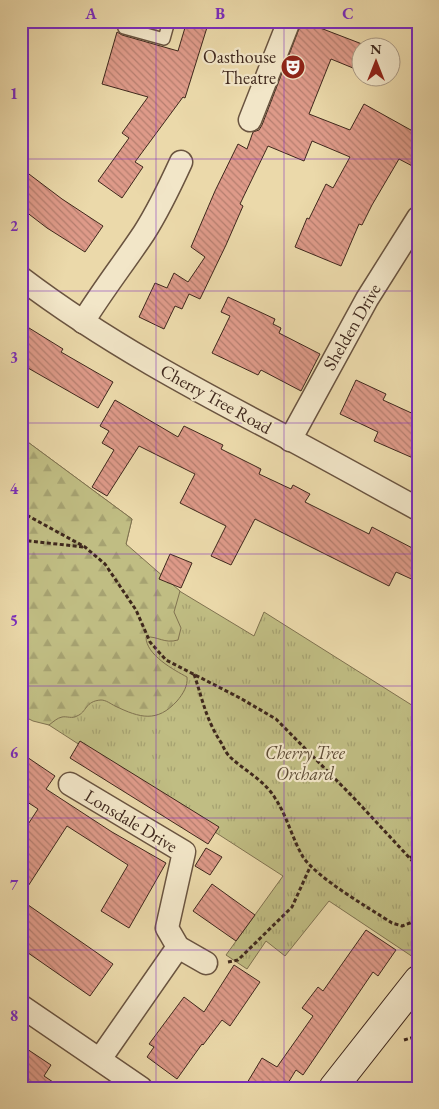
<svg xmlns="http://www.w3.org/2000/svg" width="439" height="1109" font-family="'EB Garamond',serif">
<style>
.grass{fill:url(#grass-tufts);stroke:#807250}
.forest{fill:url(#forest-firs);stroke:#807250}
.building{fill:url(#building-back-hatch);stroke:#3f281d}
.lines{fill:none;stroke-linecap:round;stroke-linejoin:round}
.lane-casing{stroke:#6a5440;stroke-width:14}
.street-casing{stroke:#6a5440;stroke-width:25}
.secondary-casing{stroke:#3f281d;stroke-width:30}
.path{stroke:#3f281d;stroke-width:3;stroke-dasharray:4 2.5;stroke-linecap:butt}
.lane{stroke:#f2e6c8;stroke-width:11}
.street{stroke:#f2e6c8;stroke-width:22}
.secondary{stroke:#f2e6c8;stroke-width:28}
.grid{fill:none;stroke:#7b2cbf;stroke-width:1;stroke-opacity:0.55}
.labels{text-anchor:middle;stroke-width:4.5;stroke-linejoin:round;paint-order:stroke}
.poi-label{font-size:18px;fill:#3f281d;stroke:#f2e6c8;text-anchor:end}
.street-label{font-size:18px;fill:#3f281d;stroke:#f2e6c8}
.park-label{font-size:18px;font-style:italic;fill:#5f4d36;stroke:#f2e6c8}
.neatline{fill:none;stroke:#7b2cbf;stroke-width:2}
.grid-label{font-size:16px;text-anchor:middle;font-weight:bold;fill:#7b2cbf}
</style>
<defs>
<pattern id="grass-tufts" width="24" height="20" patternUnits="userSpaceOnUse" patternTransform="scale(1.25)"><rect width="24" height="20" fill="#c0bd83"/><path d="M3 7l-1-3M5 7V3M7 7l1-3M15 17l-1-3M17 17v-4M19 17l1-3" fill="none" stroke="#a6a271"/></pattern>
<pattern id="forest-firs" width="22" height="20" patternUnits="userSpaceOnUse" patternTransform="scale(1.25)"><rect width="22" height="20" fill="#c0bd83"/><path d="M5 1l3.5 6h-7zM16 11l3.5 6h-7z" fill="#a6a271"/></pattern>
<pattern id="building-back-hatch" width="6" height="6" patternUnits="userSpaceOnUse" patternTransform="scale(1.25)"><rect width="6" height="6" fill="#de9a89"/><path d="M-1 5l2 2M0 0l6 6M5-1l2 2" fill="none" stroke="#b57e6f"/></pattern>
</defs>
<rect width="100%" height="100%" fill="#ebd9aa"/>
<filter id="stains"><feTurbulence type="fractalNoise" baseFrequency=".004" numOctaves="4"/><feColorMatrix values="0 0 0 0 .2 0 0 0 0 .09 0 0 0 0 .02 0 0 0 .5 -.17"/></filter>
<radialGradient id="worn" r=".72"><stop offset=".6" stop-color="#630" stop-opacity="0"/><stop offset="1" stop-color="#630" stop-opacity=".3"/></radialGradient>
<!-- grass -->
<path class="grass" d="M21 437 132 519 123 557 254 636 264 612 418 709V951L413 957 329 901 285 956 266 941 247 969 226 955 283 876 21 707Z"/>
<!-- forest -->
<path class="forest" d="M21 437 132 519 126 544 180 591 174 612 181 628 178 640C164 644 158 636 146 637 146 655 174 670 187 677 188 686 183 694 177 701 157 723 140 718 115 706 111 704 106 700 101 700 85 701 87 712 77 716 72 719 67 716 62 717 57 718 53 722 49 725L33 721 21 715Z"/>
<!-- building -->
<g class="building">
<path d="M187 21H209L185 98 183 97 135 162 143 167 122 198 98 181 129 138 122 133 148 97 102 84 117 32 122 35 178 51Z"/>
<path d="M302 21 362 44 353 68 331 59 309 114 350 130 364 104 418 134V169L399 159 372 205 362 225 359 224 341 266 295 247 307 218 309 219 326 184 333 188 350 157 312 141 304 161 268 146 240 204 243 206 226 245 200 299 189 294 182 309 175 306 164 329 139 317 155 283 167 288 174 273 188 282 205 257 191 247 215 191 238 144 247 149 253 132 259 130 262 125Z"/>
<path d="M21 168 62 199 103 226 85 252 47 228 21 208Z"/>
<path d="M228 297 275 319 273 324 281 328 279 333 320 354 301 391 261 370 258 375 212 353 230 316 221 312Z"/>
<path d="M21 323 63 349 61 352 113 382 98 408 21 364Z"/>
<path d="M356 380 386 394 383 400 418 416V448L413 458 374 441 378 432 340 414Z"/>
<path d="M115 400 178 437 184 426 223 445 221 449 261 469 259 474 291 489 293 485 310 494 305 502 369 534 372 527 418 551V582L396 572 389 586 255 519 231 565 211 556 226 526 180 503 195 474 139 446 107 496 92 487 114 450 102 443 109 431 100 426Z"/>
<path d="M170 554 192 563 181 588 159 579Z"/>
<path d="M80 741 219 827 208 844 70 758Z"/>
<path d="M21 753 55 776 46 789 112 832 166 863 129 928 101 911 128 865 67 826 21 897V835L38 809 21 798Z"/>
<path d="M206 848 222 857 210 875 195 866Z"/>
<path d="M212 884 255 915 236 941 193 911Z"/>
<path d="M21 900 113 964 90 996 21 948Z"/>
<path d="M366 930 396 950 378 976 373 972 303 1075 296 1070 285 1088H244L262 1058 277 1067 313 1016 302 1008 318 987 323 991Z"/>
<path d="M234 965 260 982 230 1026 222 1020 203 1045 202 1044 177 1079 147 1057 154 1047 149 1044 184 997 204 1012Z"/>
<path d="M21 1045 51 1065 44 1076 62 1088H28L21 1083Z"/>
</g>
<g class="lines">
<defs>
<path id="lane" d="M126 21 124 28 164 39 169 21"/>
<g id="street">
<path d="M250 120 289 21"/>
<path d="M21 278C104 341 196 390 288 438 331 461 374 485 418 509"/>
<path d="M83 322C102 291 124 263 144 233 158 211 170 186 181 162"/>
<path d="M290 440 367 299 418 218"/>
<path d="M70 784 184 852 167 928 178 947 206 963"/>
<path d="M21 1006 141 1088"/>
<path d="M100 1059 178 947"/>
</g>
<path id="secondary" d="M333 1088 418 980"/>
</defs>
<!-- lane casing -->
<use href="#lane" class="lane-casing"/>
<!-- street casing -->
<use href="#street" class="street-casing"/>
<!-- secondary casing -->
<use href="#secondary" class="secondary-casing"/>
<!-- path -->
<g class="path">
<path d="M21 512 85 547 105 564 136 610 150 642 166 660 240 698 276 719 352 796 418 867"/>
<path d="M21 540 83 547"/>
<path d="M194 674C203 701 206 720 222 744 224 749 227 754 230 757 245 771 264 780 275 798 287 816 292 838 303 857 317 878 369 908 392 923L402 926 418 920"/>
<path d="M410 858 418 852"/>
<path d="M228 962 238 960 292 907 311 865"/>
<path d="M404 1040 418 1036"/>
</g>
<!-- lane -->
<use href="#lane" class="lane"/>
<!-- street -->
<use href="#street" class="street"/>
<!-- secondary -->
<use href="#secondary" class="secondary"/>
</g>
<!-- grid -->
<path class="grid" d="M156 21V1088M284 21V1088M21 159H418M21 291H418M21 423H418M21 554H418M21 686H418M21 818H418M21 950H418"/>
<!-- icons -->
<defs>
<symbol id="theatre-disc" viewBox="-11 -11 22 22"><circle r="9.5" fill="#8f2418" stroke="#f2e6c8"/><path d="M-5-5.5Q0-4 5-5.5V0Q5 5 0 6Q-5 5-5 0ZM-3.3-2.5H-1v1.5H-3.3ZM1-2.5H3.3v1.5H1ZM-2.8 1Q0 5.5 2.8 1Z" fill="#fff"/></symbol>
</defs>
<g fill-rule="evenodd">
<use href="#theatre-disc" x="279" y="53" width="28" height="28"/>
</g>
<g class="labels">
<!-- poi labels -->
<g class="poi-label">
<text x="276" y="63">Oasthouse<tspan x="276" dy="21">Theatre</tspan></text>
</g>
<!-- street labels -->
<g class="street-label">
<text transform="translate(352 327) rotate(-60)" y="6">Shelden Drive</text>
<text transform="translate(216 399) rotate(29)" y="6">Cherry Tree Road</text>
<text transform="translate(131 821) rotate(31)" y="6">Lonsdale Drive</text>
</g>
<!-- park labels -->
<g class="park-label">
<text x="305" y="759">Cherry Tree<tspan x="305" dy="21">Orchard</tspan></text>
</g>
</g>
<!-- margin -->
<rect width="439" height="1109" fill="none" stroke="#ebd9aa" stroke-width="55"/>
<!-- north arrow -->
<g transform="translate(376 62)"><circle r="24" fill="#f2e6c8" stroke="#aa9a84"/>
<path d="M0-4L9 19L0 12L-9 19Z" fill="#8f2418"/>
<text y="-8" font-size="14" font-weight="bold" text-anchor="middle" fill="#3f281d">N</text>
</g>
<rect x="28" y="28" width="384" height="1054" class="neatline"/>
<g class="grid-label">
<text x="91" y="19">A</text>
<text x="220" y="19">B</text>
<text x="348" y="19">C</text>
<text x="14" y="99">1</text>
<text x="14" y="231">2</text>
<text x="14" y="363">3</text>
<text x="14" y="494">4</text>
<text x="14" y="626">5</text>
<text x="14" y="758">6</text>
<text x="14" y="890">7</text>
<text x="14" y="1021">8</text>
</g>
<rect width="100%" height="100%" filter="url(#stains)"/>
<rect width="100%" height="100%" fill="url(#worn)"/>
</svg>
